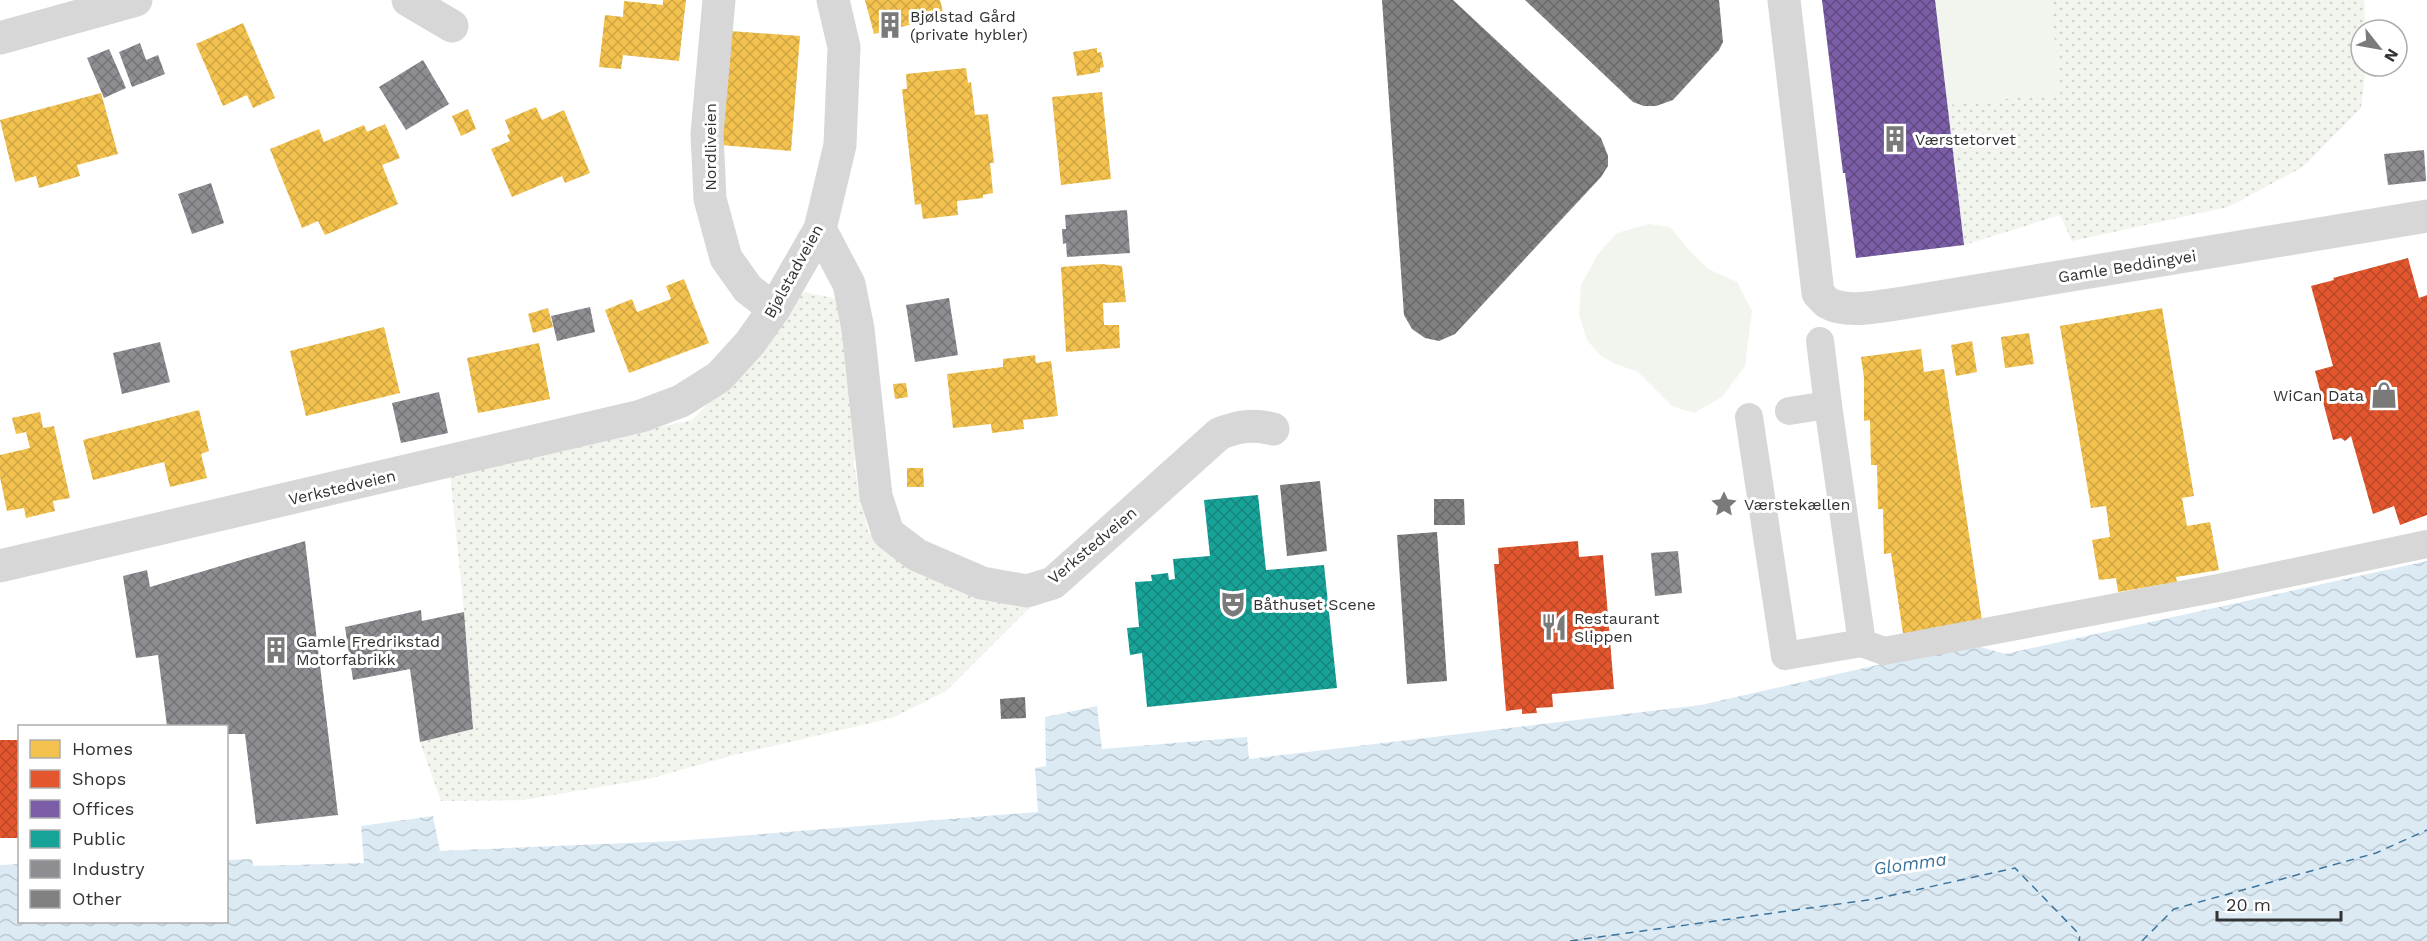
<svg xmlns="http://www.w3.org/2000/svg" width="2427" height="941" font-family="'Work Sans',sans-serif">
<style>
.park{fill:url(#park-dots)}
.pitch{fill:#f1f5ed}
.water{fill:url(#water-waves)}
.homes{fill:url(#homes-cross-hatch)}
.shops{fill:url(#shops-cross-hatch)}
.offices{fill:url(#offices-cross-hatch)}
.public{fill:url(#public-cross-hatch)}
.industry{fill:url(#industry-cross-hatch)}
.lines{fill:none;stroke-linecap:round;stroke-linejoin:round}
.ferry{stroke:#3b739b;stroke-width:1.5;stroke-dasharray:8 6;stroke-linecap:butt}
.building{fill:url(#building-cross-hatch)}
.pedestrian{stroke:#d7d7d7;stroke-width:28}
.minor{stroke:#d7d7d7;stroke-width:33}
.labels{text-anchor:middle;stroke-width:6;stroke-linejoin:round;paint-order:stroke}
.poi-label{font-size:16px;fill:#333;stroke:#fff;text-anchor:start}
.street-label{font-size:16px;fill:#333;stroke:#fff}
.water-label{font-size:18px;font-style:italic;fill:#3b739b;stroke:#fff}
</style>
<defs>
<pattern id="park-dots" width="8" height="8" patternUnits="userSpaceOnUse" patternTransform="scale(1.5)"><rect width="8" height="8" fill="#f1f5ed"/><path d="M2 2h.1M6 6h.1" fill="none" stroke="#cfd2cc" stroke-width="1.8" stroke-linecap="round"/></pattern>
<pattern id="water-waves" width="16" height="10" patternUnits="userSpaceOnUse" patternTransform="scale(1.5)"><rect width="16" height="10" fill="#dceaf4"/><path d="M0 5q4-4 8 0t8 0" fill="none" stroke="#bdc9d2"/></pattern>
<pattern id="homes-cross-hatch" width="8" height="8" patternUnits="userSpaceOnUse" patternTransform="scale(1.5)"><rect width="8" height="8" fill="#f2c14e"/><path d="M0 0l8 8M0 8l8-8" fill="none" stroke="#d0a645"/></pattern>
<pattern id="shops-cross-hatch" width="8" height="8" patternUnits="userSpaceOnUse" patternTransform="scale(1.5)"><rect width="8" height="8" fill="#e4572e"/><path d="M0 0l8 8M0 8l8-8" fill="none" stroke="#b94928"/></pattern>
<pattern id="offices-cross-hatch" width="8" height="8" patternUnits="userSpaceOnUse" patternTransform="scale(1.5)"><rect width="8" height="8" fill="#7b5ea7"/><path d="M0 0l8 8M0 8l8-8" fill="none" stroke="#604a81"/></pattern>
<pattern id="public-cross-hatch" width="8" height="8" patternUnits="userSpaceOnUse" patternTransform="scale(1.5)"><rect width="8" height="8" fill="#17a398"/><path d="M0 0l8 8M0 8l8-8" fill="none" stroke="#15857d"/></pattern>
<pattern id="industry-cross-hatch" width="8" height="8" patternUnits="userSpaceOnUse" patternTransform="scale(1.5)"><rect width="8" height="8" fill="#8d8d92"/><path d="M0 0l8 8M0 8l8-8" fill="none" stroke="#747478"/></pattern>
<pattern id="building-cross-hatch" width="8" height="8" patternUnits="userSpaceOnUse" patternTransform="scale(1.5)"><rect width="8" height="8" fill="#818181"/><path d="M0 0l8 8M0 8l8-8" fill="none" stroke="#6a6a6a"/></pattern>
</defs>
<rect width="100%" height="100%" fill="#fff"/>
<!-- park -->
<g class="park">
<path d="M1935 0H2364L2366 30H2361V66H2366L2361 108 2303 167 2228 207 2072 241 2060 215 1964 245Z"/>
<path d="M804 292 842 300 857 395 854 466 868 532 922 576 1030 607 946 691 892 718 738 754 648 779 523 800 441 801 420 742 473 729 464 612 450 474 692 420 753 359Z"/>
</g>
<!-- pitch -->
<g class="pitch">
<path d="M1935 0H2050L2061 93 1948 105Z"/>
<path d="M1649 224 1670 227 1689 250 1708 269 1737 282 1752 311 1745 366 1722 397 1694 413 1672 406 1638 372 1613 363 1600 355 1587 340 1579 315 1581 285 1598 254 1617 233Z"/>
</g>
<!-- water -->
<path class="water" d="M2427 561V941H0V865L19 864 20 922H226L227 860 252 859 253 866 364 863 361 826 433 816 440 851 675 841 1038 812 1035 768 1046 766 1045 717 1097 706 1102 749 1247 737 1249 759 1701 705 1970 644 2005 654Z"/>
<!-- homes -->
<g class="homes">
<path d="M663 0H686L679 61 623 55 621 69 599 67 605 15 623 17 624 1 663 5Z"/>
<path d="M865 0H940L944 16 874 34Z"/>
<path d="M243 23 275 98 253 108 247 95 223 106 196 44Z"/>
<path d="M730 31 800 36 791 151 721 145Z"/>
<path d="M1097 48V53L1101 52 1104 67 1100 68V72L1077 76 1073 52Z"/>
<path d="M966 68 968 83 971 82 975 115 988 114 994 163H990L993 193 983 195V198L957 201 958 215 923 219 921 204 915 205 902 89H907L906 74Z"/>
<path d="M1102 92 1111 179 1061 185 1052 97Z"/>
<path d="M101 93 118 154 77 165 80 176 39 188 36 176 15 182 0 120Z"/>
<path d="M536 107 542 120 564 110 590 173 565 183 562 176 512 197 491 149 510 141 507 135 510 133 505 120Z"/>
<path d="M468 109 476 129 461 136 452 116Z"/>
<path d="M385 124 400 158 382 165 398 204 325 235 318 221 302 228 270 149 319 129 324 142 364 125 367 132Z"/>
<path d="M1101 264 1122 266 1126 302 1103 303 1104 325H1119L1120 348 1066 352 1061 267Z"/>
<path d="M684 279 709 343 629 373 605 310 632 299 637 312 671 299 666 286Z"/>
<path d="M548 308 553 327 533 333 528 314Z"/>
<path d="M2162 308 2194 496 2182 498 2187 526 2210 522 2219 570 2176 577 2177 582 2118 592 2116 578 2099 580 2092 540 2110 537 2106 506 2091 508 2060 326Z"/>
<path d="M384 327 400 393 306 416 290 351Z"/>
<path d="M2029 333 2034 364 2005 368 2001 337Z"/>
<path d="M1972 341 1977 372 1956 376 1951 345Z"/>
<path d="M539 343 550 399 478 413 467 358Z"/>
<path d="M1921 349 1924 372 1944 369 1983 627 1904 640 1891 553 1884 554 1883 509H1878L1877 465H1871L1870 420 1864 421V378L1861 357Z"/>
<path d="M1035 355 1036 363 1051 361 1058 416 1023 420 1024 429 992 433 991 424 953 428 947 374 1003 367V359Z"/>
<path d="M906 383 908 397 895 399 893 384Z"/>
<path d="M199 410 209 451 201 454 207 478 170 487 164 462 93 480 83 440Z"/>
<path d="M40 412 43 428 54 426 70 498 53 501 55 511 26 518 24 508 7 511 0 477V455L30 448 26 432 16 434 12 418Z"/>
<path d="M907 468H923L924 487H907Z"/>
</g>
<!-- shops -->
<g class="shops">
<path d="M2408 258 2419 298 2427 295V515L2400 525 2394 506 2373 514 2351 436 2345 441 2341 438 2333 440 2315 371 2333 366 2311 286 2334 280 2333 278Z"/>
<path d="M1578 541 1579 557 1603 555 1614 689 1552 694 1553 707 1536 708 1537 713 1522 714V709L1506 711 1494 564H1499L1498 548Z"/>
<rect x="0" y="740" width="20" height="98"/>
</g>
<!-- offices -->
<path class="offices" d="M1822 0H1935L1964 245 1856 258 1845 173H1843Z"/>
<!-- public -->
<path class="public" d="M1258 495 1266 570 1324 565 1337 688 1147 707 1142 653 1130 655 1127 628 1139 627 1135 582 1152 581 1151 575 1168 573 1169 580 1175 579 1173 559 1210 556 1204 500Z"/>
<!-- industry -->
<g class="industry">
<path d="M140 43 146 60 158 55 165 74 132 87 119 52Z"/>
<path d="M109 49 126 88 104 98 87 58Z"/>
<path d="M423 60 449 104 406 130 379 87Z"/>
<path d="M2424 150 2426 181 2388 185 2384 154Z"/>
<path d="M211 183 224 223 192 234 178 194Z"/>
<path d="M1127 210 1130 253 1067 257 1066 243 1063 244 1062 229H1066L1065 215Z"/>
<path d="M949 298 958 355 915 362 906 305Z"/>
<path d="M590 307 595 332 557 341 551 316Z"/>
<path d="M160 342 170 382 122 394 113 353Z"/>
<path d="M439 392 448 433 401 443 392 403Z"/>
<path d="M305 541 338 815 256 824 245 734H226V726H167L158 655 136 658 123 576 147 570 150 587Z"/>
<path d="M1678 551 1682 593 1655 596 1651 553Z"/>
<path d="M421 610 422 621 464 612 473 729 420 742 410 669 353 680 345 627Z"/>
</g>
<g class="lines">
<!-- ferry -->
<g class="ferry">
<path d="M1570 941 1875 899 2015 868 2080 935 2079 941"/>
<path d="M2142 941 2174 909 2376 853 2427 830"/>
</g>
</g>
<!-- building -->
<g class="building">
<path d="M1382 0H1453L1601 138 1608 156V166L1601 177 1455 334 1439 341 1425 338 1412 329 1404 315Z"/>
<path d="M1525 0H1719L1723 42 1719 50 1673 100 1656 106H1644L1633 102Z"/>
<path d="M1320 481 1327 551 1287 556 1280 485Z"/>
<path d="M1434 499H1464L1465 525H1434Z"/>
<path d="M1437 532 1447 681 1407 684 1397 535Z"/>
<path d="M1025 697 1026 718 1001 719 1000 699Z"/>
</g>
<g class="lines">
<!-- pedestrian -->
<g class="pedestrian">
<path d="M1820 341 1828 405"/>
<path d="M1789 411 1828 405 1862 643 1884 651 2218 588 2427 544"/>
<path d="M1749 417 1785 656 1862 643"/>
</g>
<!-- minor -->
<g class="minor">
<path d="M408 0 452 26"/>
<path d="M719 0 707 134 710 199 726 258 748 289 774 309"/>
<path d="M1784 0 1818 293C1821 296 1824 301 1828 303 1847 314 1883 306 1903 303L2427 216"/>
<path d="M0 38 136 0"/>
<path d="M820 229 849 284 858 329 876 496 888 533 917 555 982 583 1027 591 1053 583 1219 434C1238 426 1253 424 1273 429"/>
<path d="M0 566 641 416 681 401 719 377 750 343 774 309 820 229 840 145 844 47 833 0"/>
</g>
</g>
<!-- icons -->
<defs>
<symbol id="building-bare" viewBox="-9 -9 18 18"><path d="M-4-6H4V6H1V3H-1V6H-4ZM-2.5-4.3h1.7v1.8h-1.7ZM.8-4.3h1.7v1.8H.8ZM-2.5-1h1.7V.8h-1.7ZM.8-1h1.7V.8H.8Z" fill="#7a7a7a" stroke="#fff" stroke-width="2.5" paint-order="stroke"/></symbol>
<symbol id="shop-bare" viewBox="-9 -9 18 18"><path d="M-5-2.5h2.3a2.7 3.5 0 0 1 5.4 0H5L5.5 6h-11ZM-1.5-2.5h3a1.5 2.3 0 0 0-3 0Z" fill="#7a7a7a" stroke="#fff" stroke-width="2.5" paint-order="stroke"/></symbol>
<symbol id="sight-bare" viewBox="-9 -9 18 18"><path d="M0-6L1.8-2.2L6-1.7L2.9 1.2L3.7 5.4L0 3.3L-3.7 5.4L-2.9 1.2L-6-1.7L-1.8-2.2Z" fill="#7a7a7a" stroke="#fff" stroke-width="2.5" paint-order="stroke"/></symbol>
<symbol id="theatre-bare" viewBox="-9 -9 18 18"><path d="M-5-5.5Q0-4 5-5.5V0Q5 5 0 6Q-5 5-5 0ZM-3.3-2.5H-1v1.5H-3.3ZM1-2.5H3.3v1.5H1ZM-2.8 1Q0 5.5 2.8 1Z" fill="#7a7a7a" stroke="#fff" stroke-width="2.5" paint-order="stroke"/></symbol>
<symbol id="restaurant-bare" viewBox="-9 -9 18 18"><path d="M-5-6h1v4h1v-4h1v4h1v-4h1v5L-1.5 .5V6h-2V.5L-5-1ZM5-6V6H3V1.5H1.5Q1.5-4 5-6Z" fill="#7a7a7a" stroke="#fff" stroke-width="2.5" paint-order="stroke"/></symbol>
</defs>
<g fill-rule="evenodd">
<use href="#building-bare" x="871" y="6" width="38" height="38"/>
<use href="#building-bare" x="1876" y="120" width="38" height="38"/>
<use href="#shop-bare" x="2365" y="376" width="38" height="38"/>
<use href="#sight-bare" x="1705" y="485" width="38" height="38"/>
<use href="#theatre-bare" x="1214" y="585" width="38" height="38"/>
<use href="#restaurant-bare" x="1535" y="608" width="38" height="38"/>
<use href="#building-bare" x="257" y="631" width="38" height="38"/>
</g>
<g class="labels">
<!-- poi labels -->
<g class="poi-label">
<text x="910" y="22">Bjølstad Gård<tspan x="910" dy="18">(private hybler)</tspan></text>
<text x="1915" y="145">Værstetorvet</text>
<text x="2364" y="401" text-anchor="end">WiCan Data</text>
<text x="1744" y="510">Værstekællen</text>
<text x="1253" y="610">Båthuset Scene</text>
<text x="1574" y="624">Restaurant<tspan x="1574" dy="18">Slippen</tspan></text>
<text x="296" y="647">Gamle Fredrikstad<tspan x="296" dy="18">Motorfabrikk</tspan></text>
</g>
<!-- street labels -->
<g class="street-label">
<text transform="translate(710 147) rotate(-90)" y="6">Nordliveien</text>
<text transform="translate(2127 266) rotate(-9)" y="6">Gamle Beddingvei</text>
<text transform="translate(793 271) rotate(-61)" y="6">Bjølstadveien</text>
<text transform="translate(342 487) rotate(-13)" y="6">Verkstedveien</text>
<text transform="translate(1092 545) rotate(-40)" y="6">Verkstedveien</text>
</g>
<!-- water labels -->
<g class="water-label">
<text transform="translate(1910 864) rotate(-8)" y="6">Glomma</text>
</g>
</g>
<!-- legend -->
<rect x="18" y="725" width="210" height="198" fill="#ffffff" stroke="#adadad" stroke-width="1.5"/>
<rect x="30" y="740" width="30" height="18" fill="#f2c14e" stroke="#adadad" stroke-width="1.5"/>
<text x="72" y="755" font-size="18" fill="#333333">Homes</text>
<rect x="30" y="770" width="30" height="18" fill="#e4572e" stroke="#adadad" stroke-width="1.5"/>
<text x="72" y="785" font-size="18" fill="#333333">Shops</text>
<rect x="30" y="800" width="30" height="18" fill="#7b5ea7" stroke="#adadad" stroke-width="1.5"/>
<text x="72" y="815" font-size="18" fill="#333333">Offices</text>
<rect x="30" y="830" width="30" height="18" fill="#17a398" stroke="#adadad" stroke-width="1.5"/>
<text x="72" y="845" font-size="18" fill="#333333">Public</text>
<rect x="30" y="860" width="30" height="18" fill="#8d8d92" stroke="#adadad" stroke-width="1.5"/>
<text x="72" y="875" font-size="18" fill="#333333">Industry</text>
<rect x="30" y="890" width="30" height="18" fill="#818181" stroke="#adadad" stroke-width="1.5"/>
<text x="72" y="905" font-size="18" fill="#333333">Other</text>
<!-- north arrow -->
<g transform="translate(2379 48) rotate(121)"><circle r="28" fill="#ffffff" stroke="#adadad" stroke-width="1.5"/>
<path d="M0-4.5L10 22L0 15L-10 22Z" fill="#7a7a7a"/>
<text y="-9" font-size="16" font-weight="bold" text-anchor="middle" fill="#333333">N</text>
</g>
<!-- scale -->
<path d="M2217 911v9h124v-9" fill="none" stroke="#333333" stroke-width="3"/>
<text x="2226" y="911" font-size="18" fill="#333333" stroke="#ffffff" stroke-width="4.5" paint-order="stroke">20 m</text>
</svg>
